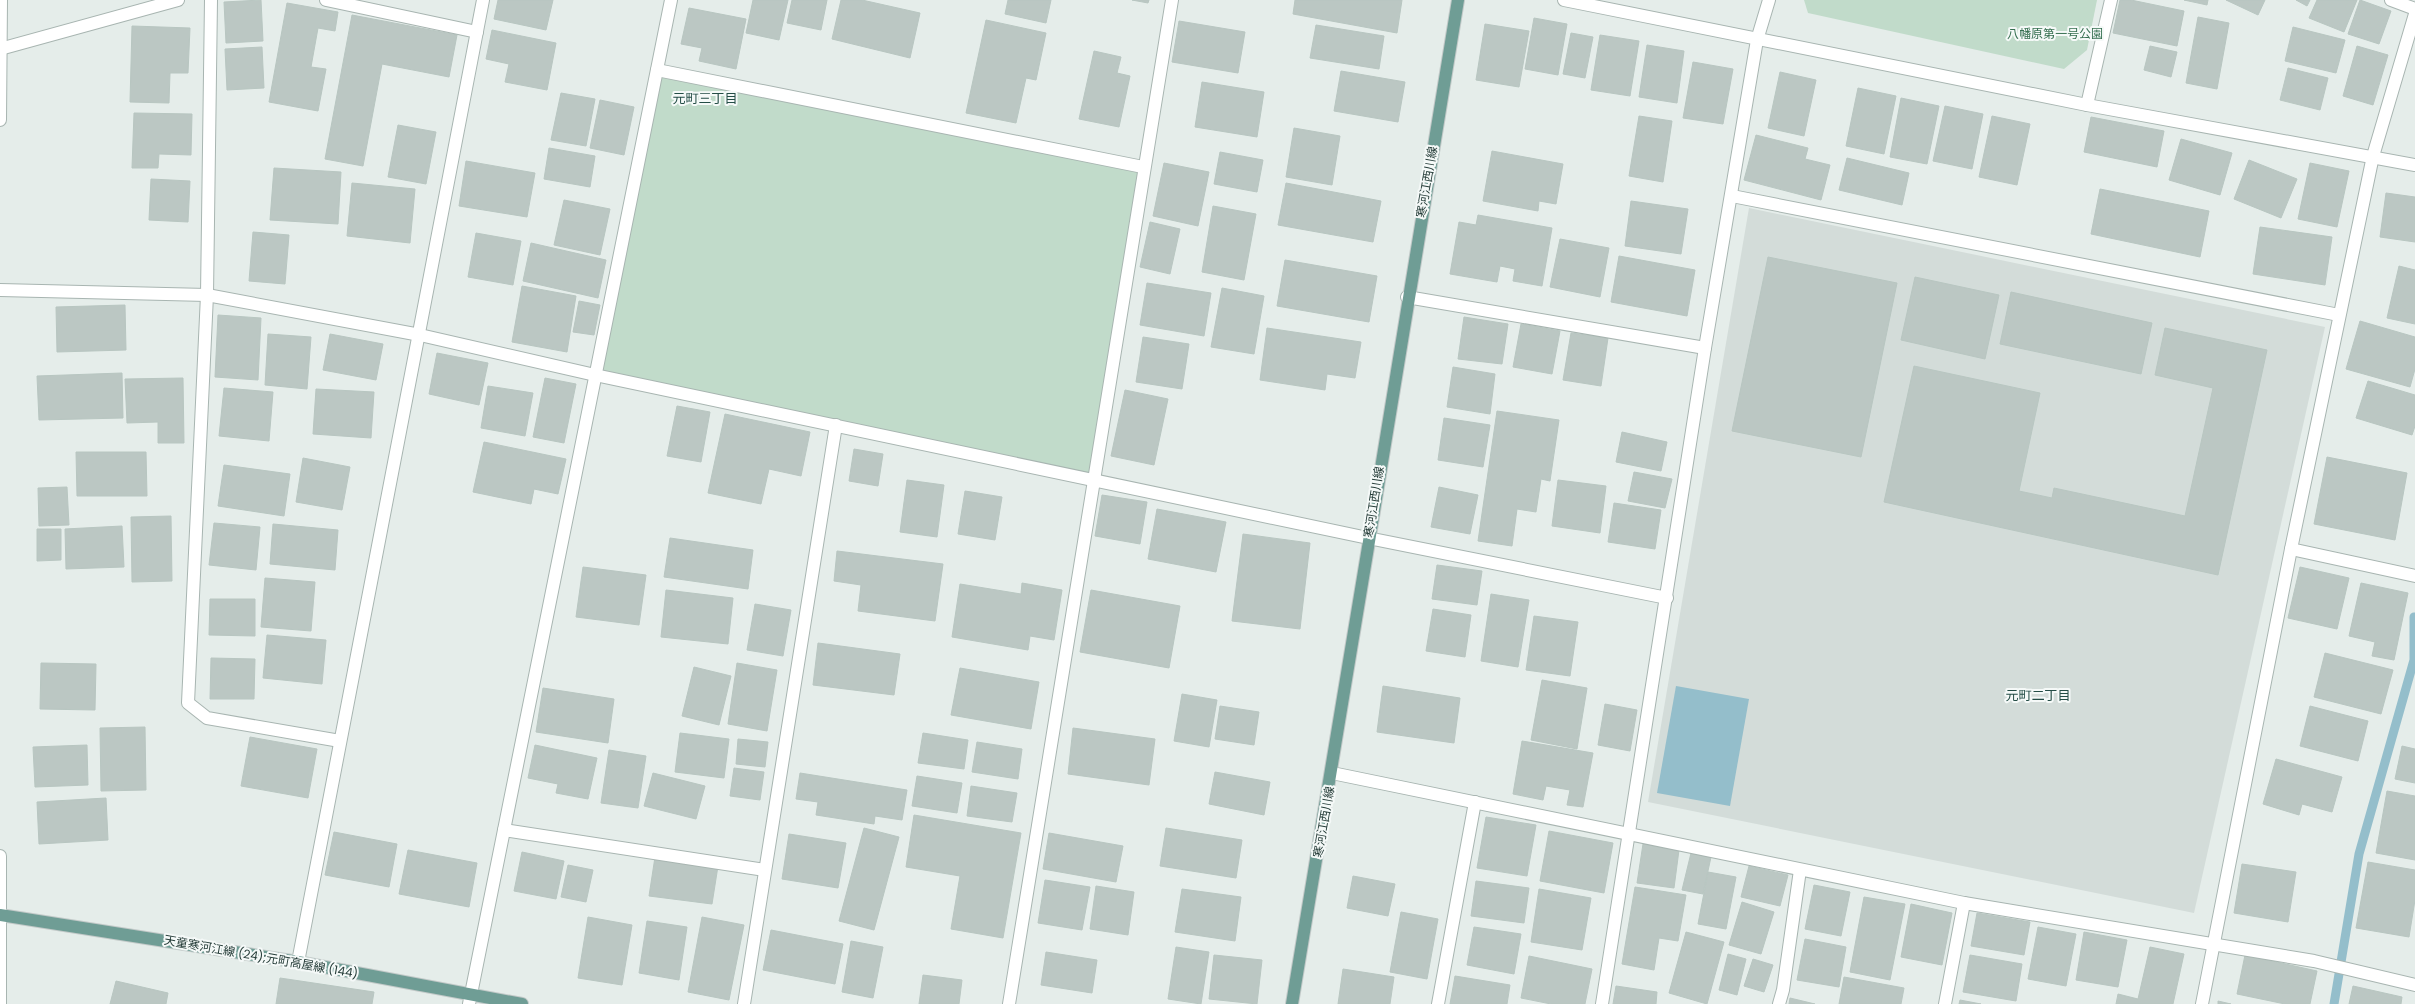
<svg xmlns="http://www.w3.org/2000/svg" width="2415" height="1004" font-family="Poppins,'Noto Sans JP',sans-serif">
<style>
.built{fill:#d3dcd9}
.green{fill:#c1dbca}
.water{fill:#94becb}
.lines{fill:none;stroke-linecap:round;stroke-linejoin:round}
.stream{stroke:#94becb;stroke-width:9}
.building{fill:#bbc7c3;stroke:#b8c6c1}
.minor-casing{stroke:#a8b5b1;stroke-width:14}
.major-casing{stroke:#c2c9c8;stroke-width:14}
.minor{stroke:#fff;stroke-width:12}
.major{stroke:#6f9d95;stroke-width:12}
.labels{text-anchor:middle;stroke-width:4;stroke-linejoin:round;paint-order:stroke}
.park-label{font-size:12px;fill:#356f50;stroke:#f5f9f8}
.street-label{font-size:12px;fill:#263d39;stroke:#f5f9f8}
.neighbourhood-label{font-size:13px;fill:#244d46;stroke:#f5f9f8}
</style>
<rect width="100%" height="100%" fill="#e5edea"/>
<!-- built -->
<path class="built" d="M1749 208 2325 327 2194 913 1648 802Z"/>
<!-- green -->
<g class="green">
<path d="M1804 0H2097L2087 50 2064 69 1808 13Z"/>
<path d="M657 70 1143 167 1094 479 595 375Z"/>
</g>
<!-- water -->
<path class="water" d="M1676 686 1749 699 1730 806 1657 793Z"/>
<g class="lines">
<!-- stream -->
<path class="stream" d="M2334 1004 2359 854 2414 660V617"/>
</g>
<!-- building -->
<g class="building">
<path d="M261 0 263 41 226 43 224 2Z"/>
<path d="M498 0H553L546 30 494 19Z"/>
<path d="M753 0H788L779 40 746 33Z"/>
<path d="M792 0H827L821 30 787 23Z"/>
<path d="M841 0H862L920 13 910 58 832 39Z"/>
<path d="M1008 0H1051L1046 23 1005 14Z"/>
<path d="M1132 0H1149L1148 3Z"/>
<path d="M1295 0H1402L1397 33 1293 14Z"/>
<path d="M2120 0H2131L2184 11 2177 46 2113 33Z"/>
<path d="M2184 0H2208L2207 5Z"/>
<path d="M2226 0H2265L2258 15Z"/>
<path d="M2296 0H2310L2307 6Z"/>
<path d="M2317 0H2357L2344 32 2309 18Z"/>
<path d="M2360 0 2391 11 2379 44 2348 34Z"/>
<path d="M287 3 338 12 335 31 318 28 311 67 326 69 318 111 269 102Z"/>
<path d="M689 8 746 19 736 69 699 61 702 48 681 44Z"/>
<path d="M352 15 457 35 449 77 382 64 363 166 325 159Z"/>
<path d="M2198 17 2229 23 2217 89 2186 83Z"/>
<path d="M1534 18 1567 24 1558 75 1525 69Z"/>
<path d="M986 20 1046 33 1036 80 1026 78 1016 123 966 113Z"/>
<path d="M1179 21 1245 32 1238 73 1172 62Z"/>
<path d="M1485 24 1529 31 1519 87 1476 80Z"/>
<path d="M1316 25 1384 36 1379 69 1310 58Z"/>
<path d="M132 26 190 28 188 73H170L169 103 130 102Z"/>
<path d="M2293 27 2345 40 2336 73 2285 61Z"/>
<path d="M492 30 556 43 547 90 505 82 509 64 486 59Z"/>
<path d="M1571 33 1593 37 1585 78 1563 74Z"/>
<path d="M1600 35 1639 41 1630 96 1591 90Z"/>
<path d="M1647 45 1684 51 1677 103 1639 97Z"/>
<path d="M2150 46 2177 52 2171 77 2144 70Z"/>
<path d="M2357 46 2388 55 2373 105 2343 96Z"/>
<path d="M262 47 264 88 227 90 225 49Z"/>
<path d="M1094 51 1121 57 1117 73 1130 76 1119 127 1079 119Z"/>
<path d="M1693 62 1733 69 1723 124 1683 118Z"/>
<path d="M2288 68 2328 78 2320 110 2280 100Z"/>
<path d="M1341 71 1405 82 1398 122 1334 111Z"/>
<path d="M1780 72 1816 80 1804 136 1768 128Z"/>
<path d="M1202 82 1264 92 1257 137 1195 127Z"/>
<path d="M1858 88 1896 96 1884 154 1846 146Z"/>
<path d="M561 93 595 99 586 146 551 140Z"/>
<path d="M1901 98 1939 106 1927 164 1890 157Z"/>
<path d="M600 100 634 107 624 155 590 148Z"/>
<path d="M1945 106 1983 114 1972 169 1933 161Z"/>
<path d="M134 113 192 114 191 155 159 154 158 168H132Z"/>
<path d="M1639 116 1672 121 1663 182 1629 176Z"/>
<path d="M1992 116 2030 124 2017 185 1979 177Z"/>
<path d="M2091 117 2164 131 2157 167 2084 152Z"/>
<path d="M398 125 436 132 426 184 388 177Z"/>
<path d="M1294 128 1340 136 1332 185 1286 177Z"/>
<path d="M1756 135 1808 148 1805 159 1830 165 1821 200 1744 180Z"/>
<path d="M2181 139 2232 153 2220 195 2169 180Z"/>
<path d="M549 148 595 156 590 187 544 179Z"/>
<path d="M1492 151 1563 164 1556 204 1539 201 1538 211 1483 201Z"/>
<path d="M1220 152 1263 160 1257 192 1214 184Z"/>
<path d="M1847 158 1909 173 1902 205 1839 190Z"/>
<path d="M2249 160 2297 179 2281 218 2234 199Z"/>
<path d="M466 161 535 173 527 217 459 206Z"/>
<path d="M1164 163 1209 172 1198 226 1153 216Z"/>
<path d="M2310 163 2349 171 2337 227 2298 219Z"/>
<path d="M274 168 341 172 338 224 270 220Z"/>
<path d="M151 179 190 181 188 222 149 220Z"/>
<path d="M352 183 415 189 410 243 347 236Z"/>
<path d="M1286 183 1381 201 1373 242 1278 225Z"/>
<path d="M2100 189 2209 211 2200 257 2091 234Z"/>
<path d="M2386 193 2415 197V242L2380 237Z"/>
<path d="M564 200 610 209 600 255 554 245Z"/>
<path d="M1631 201 1688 209 1681 254 1625 246Z"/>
<path d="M1213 206 1256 214 1244 280 1202 272Z"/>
<path d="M1478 215 1552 228 1542 286 1513 281 1515 269 1500 266 1497 282 1450 274 1459 222 1476 225Z"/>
<path d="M1150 222 1180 229 1170 274 1140 267Z"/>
<path d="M2260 227 2332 237 2325 285 2253 274Z"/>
<path d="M253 232 289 235 285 284 249 281Z"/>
<path d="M476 233 521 241 513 285 468 277Z"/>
<path d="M1560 239 1609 248 1600 297 1550 287Z"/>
<path d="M531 243 606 260 598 298 523 281Z"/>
<path d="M1619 256 1695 270 1687 316 1611 302Z"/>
<path d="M1768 257 1897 283 1861 457 1732 431Z"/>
<path d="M1285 260 1377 276 1369 322 1277 306Z"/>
<path d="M2399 266 2415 270V324L2387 318Z"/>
<path d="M1915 277 1999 295 1985 359 1901 340Z"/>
<path d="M1147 283 1211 293 1204 336 1140 325Z"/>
<path d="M522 286 576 296 567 352 512 342Z"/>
<path d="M1222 288 1264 296 1254 354 1211 347Z"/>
<path d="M2011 292 2152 323 2141 374 2000 344Z"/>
<path d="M579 301 600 305 594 335 573 332Z"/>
<path d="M125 305 126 350 57 352 56 307Z"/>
<path d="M218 315 261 318 258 380 215 377Z"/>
<path d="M1464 317 1508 324 1502 364 1458 359Z"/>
<path d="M2360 321 2415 337V369L2410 387 2346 369Z"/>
<path d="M1521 324 1560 331 1552 374 1513 367Z"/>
<path d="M1267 328 1361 342 1355 378 1327 374 1325 390 1260 380Z"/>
<path d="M2165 328 2267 350 2218 575 1884 502 1914 366 2040 393 2019 491 2052 498 2054 488 2185 516 2213 388 2155 375Z"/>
<path d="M1571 333 1608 338 1601 386 1563 380Z"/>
<path d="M268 334 311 337 307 389 265 385Z"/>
<path d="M330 334 383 344 376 380 323 370Z"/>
<path d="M1143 337 1189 344 1182 389 1136 382Z"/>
<path d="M437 353 488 363 479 405 429 394Z"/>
<path d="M1453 367 1495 374 1490 414 1447 407Z"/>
<path d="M122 373 123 418 39 420 37 376Z"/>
<path d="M183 378 184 443H158V422L127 423 125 379Z"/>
<path d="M545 378 576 384 564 443 533 437Z"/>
<path d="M2368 381 2415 395V426L2412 435 2356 418Z"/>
<path d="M488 386 533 393 525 436 481 428Z"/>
<path d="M224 388 273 392 269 441 219 436Z"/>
<path d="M316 389 374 392 371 438 313 434Z"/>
<path d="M1125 390 1168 399 1154 465 1111 456Z"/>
<path d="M677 406 710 412 701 462 667 456Z"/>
<path d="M1497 411 1559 420 1550 481 1541 479 1536 512 1517 509 1512 546 1478 541Z"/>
<path d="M725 414 810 432 801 476 769 469 761 504 708 493Z"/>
<path d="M1444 418 1490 425 1483 467 1438 460Z"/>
<path d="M1622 432 1667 442 1661 471 1616 462Z"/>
<path d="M484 442 566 459 558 494 534 489 531 504 473 492Z"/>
<path d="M854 449 883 454 878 486 849 481Z"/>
<path d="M76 452H146L147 496H77Z"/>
<path d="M2327 457 2407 473 2395 540 2314 524Z"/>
<path d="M303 458 350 467 342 510 296 502Z"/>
<path d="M224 465 290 474 284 516 218 506Z"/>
<path d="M1634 472 1672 479 1665 508 1628 501Z"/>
<path d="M907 480 944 485 937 537 900 532Z"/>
<path d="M1558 480 1606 486 1600 533 1552 526Z"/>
<path d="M67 487 69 525 39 526 38 488Z"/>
<path d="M1439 487 1478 495 1470 534 1431 527Z"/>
<path d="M965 491 1002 497 995 540 958 534Z"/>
<path d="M1102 495 1147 502 1140 544 1095 536Z"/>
<path d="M1614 503 1661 510 1655 549 1608 542Z"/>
<path d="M1157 509 1226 522 1216 572 1148 559Z"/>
<path d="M171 516 172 581 132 582 131 517Z"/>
<path d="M214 523 260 527 256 570 209 565Z"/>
<path d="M273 524 338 530 335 570 270 564Z"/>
<path d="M122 526 124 567 66 569 65 529Z"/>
<path d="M37 529H61V560L37 561Z"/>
<path d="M1243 534 1310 543 1300 629 1232 621Z"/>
<path d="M670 538 753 550 748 589 664 577Z"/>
<path d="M837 551 943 564 935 621 858 611 861 585 834 581Z"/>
<path d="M1437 565 1482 571 1477 605 1432 599Z"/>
<path d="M583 567 646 575 639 625 576 617Z"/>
<path d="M2300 567 2349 578 2337 629 2288 618Z"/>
<path d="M265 578 315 582 311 631 261 627Z"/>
<path d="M1022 583 1062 590 1054 640 1030 636 1028 650 952 637 960 584 1021 594Z"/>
<path d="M2361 583 2408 593 2394 660 2372 656 2375 642 2349 636Z"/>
<path d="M666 590 733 598 728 644 661 637Z"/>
<path d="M1091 590 1180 606 1169 668 1080 652Z"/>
<path d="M1491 594 1529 600 1518 667 1481 661Z"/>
<path d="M210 599H255V636L209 635Z"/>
<path d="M755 604 791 610 783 656 747 650Z"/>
<path d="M1433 609 1471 615 1465 657 1426 651Z"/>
<path d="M1534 616 1578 622 1570 676 1526 670Z"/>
<path d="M267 635 326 640 322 684 263 678Z"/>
<path d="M818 643 900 654 894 695 813 685Z"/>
<path d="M2325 653 2393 670 2381 714 2314 697Z"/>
<path d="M211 658 255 659 254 699H210Z"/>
<path d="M41 663 96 664 95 710 40 709Z"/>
<path d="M737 663 777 670 767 731 728 724Z"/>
<path d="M694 667 731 676 719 725 682 716Z"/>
<path d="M960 668 1039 682 1031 729 951 715Z"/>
<path d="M1542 680 1587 688 1577 749 1531 740Z"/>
<path d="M1383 686 1460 698 1454 743 1377 732Z"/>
<path d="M543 688 614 699 608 743 536 732Z"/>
<path d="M1182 694 1217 700 1209 747 1174 741Z"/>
<path d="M1605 704 1637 710 1630 751 1598 745Z"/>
<path d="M1220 706 1259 712 1254 745 1215 739Z"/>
<path d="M2310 706 2368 721 2358 761 2300 746Z"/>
<path d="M145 727 146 790 101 791 100 728Z"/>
<path d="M1073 728 1155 739 1149 785 1068 774Z"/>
<path d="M680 733 729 739 724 778 675 772Z"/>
<path d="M923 733 968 740 964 769 918 763Z"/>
<path d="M250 737 317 749 308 798 241 786Z"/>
<path d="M738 739 768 742 765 767 736 764Z"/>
<path d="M1522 741 1593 753 1583 807 1567 805 1570 790 1546 786 1543 800 1513 794Z"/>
<path d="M977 742 1022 749 1018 779 972 772Z"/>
<path d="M87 745 88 785 35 787 33 747Z"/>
<path d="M535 745 597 758 588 799 556 793 558 784 528 778Z"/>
<path d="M2402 746 2415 749V783L2395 779Z"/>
<path d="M609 750 646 756 638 808 601 803Z"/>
<path d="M2276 759 2342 777 2332 812 2302 804 2299 815 2263 804Z"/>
<path d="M734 768 764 772 760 800 730 796Z"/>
<path d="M1215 772 1270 782 1264 815 1209 804Z"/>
<path d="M653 773 705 786 696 819 644 806Z"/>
<path d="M800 773 907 790 902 820 875 816 874 824 816 815 818 802 796 799Z"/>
<path d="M917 776 962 783 957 813 912 806Z"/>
<path d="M971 786 1017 793 1012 822 967 816Z"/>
<path d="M2387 791 2415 796V860L2376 853Z"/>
<path d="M106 798 108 840 39 844 37 802Z"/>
<path d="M914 815 1021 833 1003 938 951 929 960 876 906 867Z"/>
<path d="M1486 817 1536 825 1527 876 1477 868Z"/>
<path d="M864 828 899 837 874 930 839 921Z"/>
<path d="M1166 828 1242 840 1236 878 1160 866Z"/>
<path d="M1549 831 1613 843 1604 893 1540 881Z"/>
<path d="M334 832 397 844 389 887 325 875Z"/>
<path d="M1049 833 1123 846 1116 882 1043 869Z"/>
<path d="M789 834 846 843 838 888 782 879Z"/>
<path d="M1643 844 1679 850 1674 888 1637 883Z"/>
<path d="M408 850 477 863 469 907 399 894Z"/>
<path d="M522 852 564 861 556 899 514 891Z"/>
<path d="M1691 853 1711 857 1703 894 1682 890Z"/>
<path d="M655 857 718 866 712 904 649 896Z"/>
<path d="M2368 862 2415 870V900L2409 937 2356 928Z"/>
<path d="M2242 864 2296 872 2288 922 2234 913Z"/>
<path d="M568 865 593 870 586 902 561 897Z"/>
<path d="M1749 866 1788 875 1780 906 1741 897Z"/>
<path d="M1708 872 1736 877 1726 929 1698 924Z"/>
<path d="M1353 876 1395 884 1388 916 1347 908Z"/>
<path d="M1045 880 1090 887 1082 930 1038 923Z"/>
<path d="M1476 881 1529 888 1524 923 1471 916Z"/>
<path d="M1814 885 1850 892 1841 936 1805 929Z"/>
<path d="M1096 886 1134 892 1128 935 1090 929Z"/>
<path d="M1635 887 1686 895 1678 941 1659 938 1654 970 1622 964Z"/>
<path d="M1182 889 1241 897 1235 941 1175 932Z"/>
<path d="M1539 889 1591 898 1582 950 1531 942Z"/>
<path d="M1864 897 1905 904 1890 980 1850 972Z"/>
<path d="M1742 902 1774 912 1761 954 1729 945Z"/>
<path d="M1911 904 1952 913 1942 965 1901 957Z"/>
<path d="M1401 912 1438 919 1427 979 1390 972Z"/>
<path d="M1977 913 2030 922 2024 955 1971 946Z"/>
<path d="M588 917 632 925 622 985 578 978Z"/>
<path d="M702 917 744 925 729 1000 688 992Z"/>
<path d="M647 921 687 927 679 980 639 973Z"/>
<path d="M1474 927 1521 934 1514 974 1467 965Z"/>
<path d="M2038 927 2076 934 2066 986 2028 979Z"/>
<path d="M771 930 843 944 835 984 763 970Z"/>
<path d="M1686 932 1724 942 1707 1004 1669 993Z"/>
<path d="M2084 932 2127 940 2118 987 2076 980Z"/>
<path d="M1805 939 1846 947 1839 987 1797 980Z"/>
<path d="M851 941 883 947 873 998 842 992Z"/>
<path d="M1176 947 1209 952 1201 1004 1168 999Z"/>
<path d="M2150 947 2184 954 2173 1004H2116L2118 994 2138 999Z"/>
<path d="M1046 952 1097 960 1092 993 1041 985Z"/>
<path d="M1728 954 1746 959 1737 995 1719 990Z"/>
<path d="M1214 955 1262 960 1257 1004 1209 999Z"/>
<path d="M1970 955 2022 964 2016 1001 1963 992Z"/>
<path d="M2245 955 2317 971 2310 1004H2285L2237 994Z"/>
<path d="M1529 956 1592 969 1585 1004H1551L1521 998Z"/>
<path d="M1753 959 1773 965 1764 992 1744 986Z"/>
<path d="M1343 969 1394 977 1390 1004H1338Z"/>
<path d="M923 975 962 980 959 1004H919Z"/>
<path d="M1455 976 1510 985 1507 1004H1450Z"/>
<path d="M1844 977 1904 988 1901 1004H1839Z"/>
<path d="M280 978 374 992 372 1004H276Z"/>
<path d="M116 981 168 993 166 1004H110Z"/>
<path d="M1616 986 1657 992 1656 1004H1613Z"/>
<path d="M2353 986 2402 997 2401 1004H2349Z"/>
<path d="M1790 998 1815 1004H1789Z"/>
<path d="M1960 1000 1981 1004H1959Z"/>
<path d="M2218 1001 2231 1004H2218Z"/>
</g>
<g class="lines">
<defs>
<g id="minor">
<path d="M211 0 207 295 188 703 207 718 340 741"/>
<path d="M326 0 477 32"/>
<path d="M1564 0 2087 105 2415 165"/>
<path d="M2391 0 2415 9"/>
<path d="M0 49 178 0"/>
<path d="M657 70 1143 167"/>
<path d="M2087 105 2111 0"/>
<path d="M0 120 1 0"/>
<path d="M1732 196 2339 315"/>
<path d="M0 290 207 295 420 335 595 375 1368 538 1667 598"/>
<path d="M1407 297 1705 348"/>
<path d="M2291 549 2415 576"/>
<path d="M1332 773 1964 903 2314 961 2415 985"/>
<path d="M504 830 765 870"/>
<path d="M0 856V1004"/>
<path d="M298 962 483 0"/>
<path d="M469 1004 671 0"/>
<path d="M744 1004 836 425"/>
<path d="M1009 1004 1172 0"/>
<path d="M1438 1004 1475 802"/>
<path d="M1602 1004 1705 348 1757 40 1769 0"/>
<path d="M1779 1004 1783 990 1800 870"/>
<path d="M1945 1004 1964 903"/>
<path d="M2202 1004 2291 549 2373 156 2415 14"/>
</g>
<g id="major">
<path d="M0 915 298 962 522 1004"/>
<path d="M1292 1004C1350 670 1401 334 1458 0"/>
</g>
</defs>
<!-- minor casing -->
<use href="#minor" class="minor-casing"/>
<!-- major casing -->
<use href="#major" class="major-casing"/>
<!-- minor -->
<use href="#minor" class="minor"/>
<!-- major -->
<use href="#major" class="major"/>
</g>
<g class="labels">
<!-- park labels -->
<g class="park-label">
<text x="2055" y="38">八幡原第一号公園</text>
</g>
<!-- street labels -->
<g class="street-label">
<text transform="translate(1427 182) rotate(-80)" y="4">寒河江西川線</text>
<text transform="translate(1374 502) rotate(-81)" y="4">寒河江西川線</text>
<text transform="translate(1324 822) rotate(-80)" y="4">寒河江西川線</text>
<text transform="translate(261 957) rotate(10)" y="4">天童寒河江線 (24);元町高屋線 (144)</text>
</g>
<!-- neighbourhood labels -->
<g class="neighbourhood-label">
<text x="705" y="103">元町三丁目</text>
<text x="2038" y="700">元町二丁目</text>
</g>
</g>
</svg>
